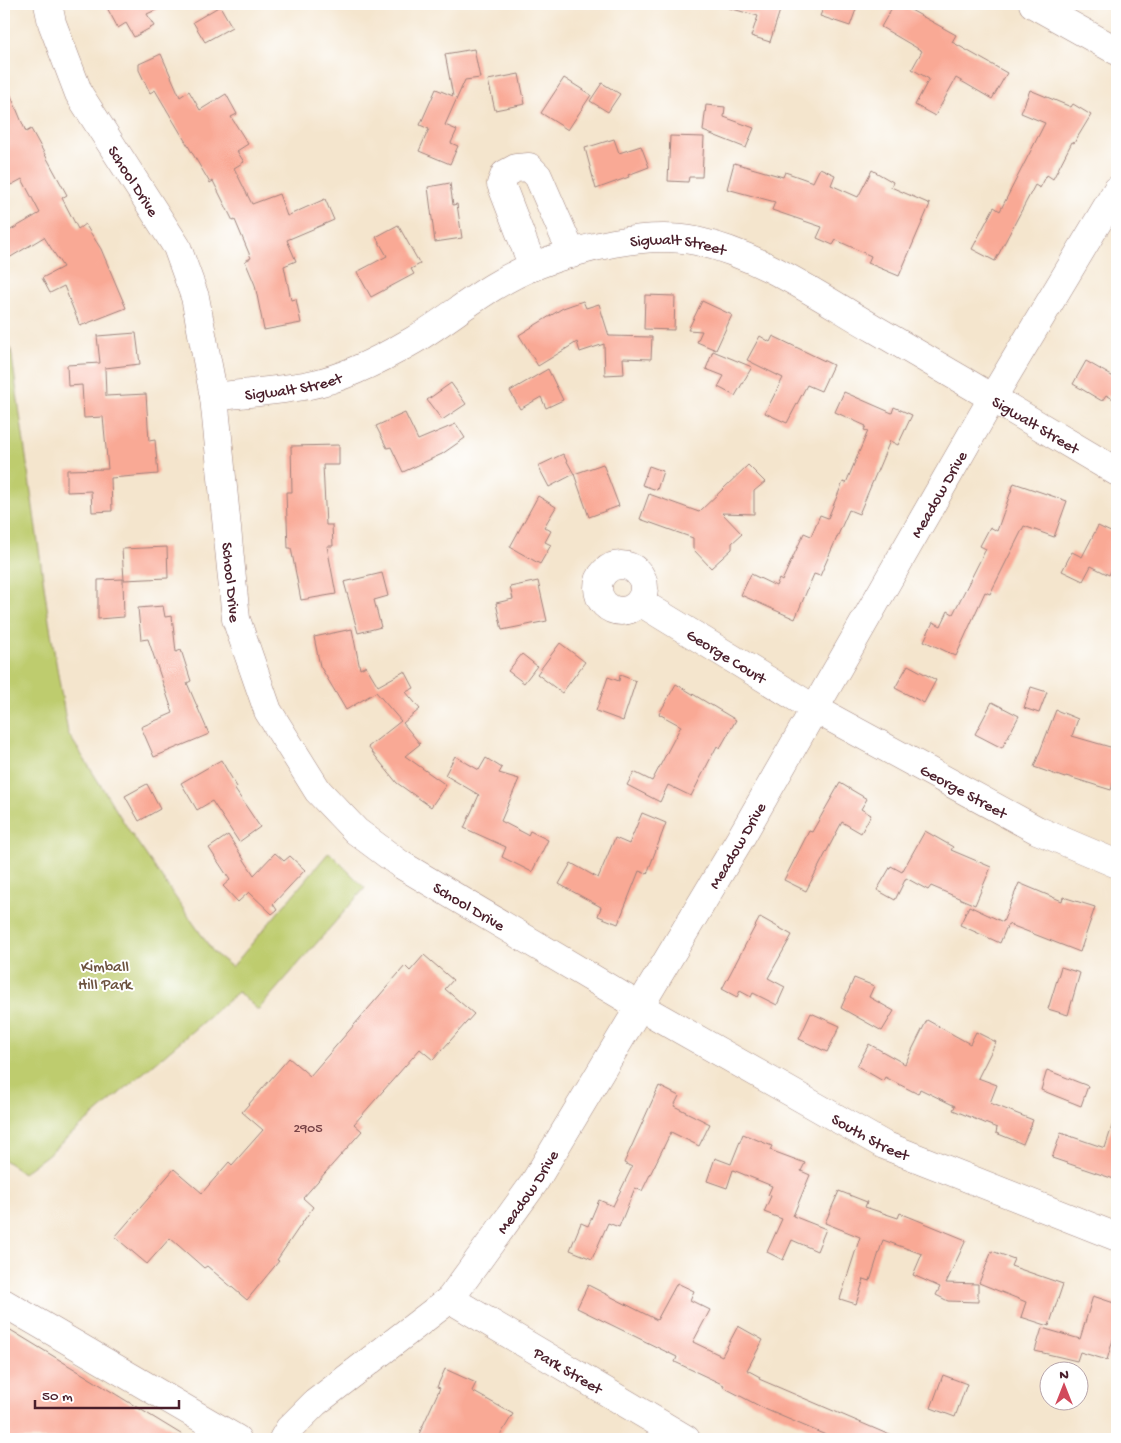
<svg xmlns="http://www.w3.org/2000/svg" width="1121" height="1443" font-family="'Gochi Hand',sans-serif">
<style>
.green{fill:#becc6e;stroke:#84764c}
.building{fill:#f9a995}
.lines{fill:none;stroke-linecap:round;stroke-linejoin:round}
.minor-casing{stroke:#9f827c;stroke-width:29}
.minor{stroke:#fff;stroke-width:28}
.labels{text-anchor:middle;stroke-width:4;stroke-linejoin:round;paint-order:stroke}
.number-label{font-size:14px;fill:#764246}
.street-label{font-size:16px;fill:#4a1f2b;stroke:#fff}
.park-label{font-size:16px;fill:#6d533f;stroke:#fff}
</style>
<rect width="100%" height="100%" fill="#fff"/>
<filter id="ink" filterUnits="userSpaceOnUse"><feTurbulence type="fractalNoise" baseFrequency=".02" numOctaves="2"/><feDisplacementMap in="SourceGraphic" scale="10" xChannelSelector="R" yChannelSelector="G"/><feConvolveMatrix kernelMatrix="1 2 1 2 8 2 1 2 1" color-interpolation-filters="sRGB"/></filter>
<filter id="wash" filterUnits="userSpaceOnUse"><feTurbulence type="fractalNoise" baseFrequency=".0096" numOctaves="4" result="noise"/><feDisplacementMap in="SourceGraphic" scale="20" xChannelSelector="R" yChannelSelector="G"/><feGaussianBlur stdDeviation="1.12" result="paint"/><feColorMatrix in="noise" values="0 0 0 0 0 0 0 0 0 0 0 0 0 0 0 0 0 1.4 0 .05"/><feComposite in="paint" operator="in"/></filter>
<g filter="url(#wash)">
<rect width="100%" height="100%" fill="#f4e5cd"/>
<!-- green -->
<path class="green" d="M4 337 11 350 49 621 68 733 128 829 214 953 232 967 329 852 365 888 258 1010 238 992 46 1156 23 1173 4 1160Z"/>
<g id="blocks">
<!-- building -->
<g class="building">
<path d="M105 4H169L147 14 154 26 134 37 126 23 118 28Z"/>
<path d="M729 4H782L770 42 751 36 758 16 729 8Z"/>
<path d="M825 4H858L850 26 820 16Z"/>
<path d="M894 4H900L956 35 952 42 1007 73 992 99 956 78 935 116 915 105 929 79 912 69 922 51 881 27Z"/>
<path d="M220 6 232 27 205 42 193 22Z"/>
<path d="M474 49 480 78 465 80 445 125 457 130 451 143 458 146 450 164 419 151 429 129 420 125 436 89 453 96 445 54Z"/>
<path d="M161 54 180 97 189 91 200 110 226 94 237 114 231 117 248 144 237 151 244 162 234 168 252 204 279 194 287 216 325 199 334 220 287 240 296 261 284 266 291 300 296 299 301 323 264 330 255 285 245 261 251 258 235 220 233 221 213 181 210 183 155 90 150 93 139 70V64Z"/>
<path d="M519 74 525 104 495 110 488 80Z"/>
<path d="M564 78 591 95 568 130 541 113Z"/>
<path d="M4 79 26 132 31 129 67 195 62 198 78 229 85 224 101 249 126 308 80 326 64 286 50 293 42 278 63 267 44 237 4 261V234L40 213 22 179 11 185 4 172Z"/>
<path d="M602 83 620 94 608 112 590 101Z"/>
<path d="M1030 90 1071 107 1073 104 1091 115 1074 143 1072 142 1053 179 1047 175 1040 188 1035 185 995 261 972 249 994 207 1000 211 1045 123 1021 113Z"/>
<path d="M706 105 725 107 724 117 754 128 746 148 703 131Z"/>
<path d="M670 136 704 137 702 177H689L688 182 668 181Z"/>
<path d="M614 139 619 153 641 146 649 167 628 175 629 177 596 189 585 148Z"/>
<path d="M734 163 783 177 785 172 813 182 820 168 835 175 831 185 858 197 872 170 893 182 891 187 930 204 899 276 868 263 871 256 836 240 833 245 817 238 822 227 772 210 775 202 727 189Z"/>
<path d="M450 183 453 205 457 204 462 238 435 242 428 187Z"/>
<path d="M398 225 420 264 411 269 414 274 371 297 357 272 387 256 376 237Z"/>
<path d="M645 295 675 296 674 330 644 329Z"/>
<path d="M583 301 586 308 599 304 609 336 652 337 651 359 623 358 624 374 605 375 604 344 580 352 577 342 538 366 519 335 563 308Z"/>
<path d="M702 301 732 315 716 350 697 342 702 331 688 330Z"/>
<path d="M136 333 140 364 105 368 106 396 146 394 149 441 155 440 158 474 111 478 112 511 92 512 91 491 67 492V470L108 469 103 417 84 418 82 385 68 386 67 365 100 363 97 336Z"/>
<path d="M760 336 770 342 773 336 833 365 821 391 807 385 787 423 765 413 783 378 747 360Z"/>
<path d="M713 351 752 367 735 396 718 387 724 376 706 369Z"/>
<path d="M1086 361 1117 379V401L1106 395 1102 401 1073 384Z"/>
<path d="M548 369 563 400 546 408 541 397 520 409 510 391Z"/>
<path d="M451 383 466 404 442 420 427 400Z"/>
<path d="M844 392 892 413 894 407 912 415 898 445 890 441 859 514 849 510 820 576 814 574 795 619 741 595 751 574 776 586 779 579 782 581 804 533 811 536 820 515 828 518 843 482 846 483 868 431 864 430 866 426 835 412Z"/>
<path d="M405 413 418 440 456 424 465 438 442 454 403 472 391 447 387 448 376 426Z"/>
<path d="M339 445V465H323L326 525H332L333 546H327L336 594 301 600 291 548H288L286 492H292L291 446Z"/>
<path d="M563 454 574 474 549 487 538 466Z"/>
<path d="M603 464 619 506 589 517 574 474Z"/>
<path d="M748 465 765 482 754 491V514L722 513 742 534 732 543V549L711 568 693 549V538L640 519 649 494 699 512Z"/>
<path d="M649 466 663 471 657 490 642 485Z"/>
<path d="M1014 483 1067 501 1054 537 1024 526 990 594 985 592 956 656 924 641 933 622 941 626 948 611 953 614 986 549 980 546 990 527 997 531Z"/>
<path d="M538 496 556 507 544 527 551 531 545 542 551 545 540 564 510 547Z"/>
<path d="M1098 526 1117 535V559L1109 575 1091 566 1083 581 1062 571 1072 552 1082 557Z"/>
<path d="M167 547 168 578 124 580 122 549Z"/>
<path d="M382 573 388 596 374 600 381 627 358 633 344 582Z"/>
<path d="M123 579 124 617 98 619V580Z"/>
<path d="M538 581 547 621 502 630 496 603 513 599 510 587Z"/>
<path d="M163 606 165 617 172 616 176 652 181 650 191 681 187 683 209 734 154 757 141 727 173 713 148 639 141 640 138 608Z"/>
<path d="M352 629 360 669 366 666 378 686 405 671 414 688 406 692 420 709 403 723 420 744 405 756 446 785 431 807 397 783 368 747 401 721 376 692 346 710 320 666 314 637Z"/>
<path d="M560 643 585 662 562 693 537 674Z"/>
<path d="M522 654 537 666 524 683 508 671Z"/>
<path d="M908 665 936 680 924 703 895 688Z"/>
<path d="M620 675 636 681 623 721 596 711 608 677 619 681Z"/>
<path d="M676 684 736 720 720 748 717 746 691 796 668 785 660 802 627 785 634 772 652 781 681 726 659 714Z"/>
<path d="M1031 687 1047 692 1039 713 1024 708Z"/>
<path d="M992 702 1019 716 1002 748 975 734Z"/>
<path d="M1056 710 1078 719 1072 736 1117 749V770L1111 790 1066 776 1065 778 1034 767Z"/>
<path d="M455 756 479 770 486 758 502 768 499 773 519 779 501 821 528 835 530 831 548 840 532 872 502 857 506 847 464 828 479 795 445 775Z"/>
<path d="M221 760 237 787 234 788 260 827 239 842 212 801 197 810 181 783Z"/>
<path d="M840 783 867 799 861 809 871 815 861 833 842 822 806 891 784 880 809 831 812 832Z"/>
<path d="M147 784 160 809 139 821 125 796Z"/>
<path d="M642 813 666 823 647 874 639 871 618 924 598 916 601 907 559 884 571 863 598 878 615 838 629 844Z"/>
<path d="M925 831 953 847 951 850 991 867 975 905 931 886 928 890 906 878 895 900 877 890 891 866 902 872Z"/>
<path d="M228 835 254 875 275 853 284 861 290 856 305 870 273 904 277 910 272 914 249 892 238 902 223 886 230 880 209 848Z"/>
<path d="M1019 883 1062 901 1063 897 1095 907 1080 952 1008 924 1000 943 960 925 969 906 1003 922Z"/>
<path d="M760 917 792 935 768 978 785 987 777 1005 753 993 751 997 740 991 737 997 722 989Z"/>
<path d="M424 955 453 980 445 989 474 1014 433 1060 420 1049 354 1124 362 1131 303 1198 313 1207 277 1260 279 1261 247 1300 207 1266 204 1268 170 1238 147 1264 115 1237 174 1169 202 1193 229 1162 232 1165 263 1130 242 1112 289 1058 310 1076 405 966 410 971Z"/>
<path d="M1061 967 1080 973 1068 1015 1048 1009Z"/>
<path d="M854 978 874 986 869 997 894 1011 882 1031 841 1008Z"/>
<path d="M811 1013 840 1026 827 1052 799 1039Z"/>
<path d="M927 1020 970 1044 976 1032 996 1042 978 1078 997 1085 990 1103 1033 1120 1023 1144 996 1133 997 1128 953 1110 955 1106 920 1089 918 1094 885 1077 883 1081 857 1066 869 1044 905 1064Z"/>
<path d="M1047 1070 1088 1086 1081 1106 1041 1090Z"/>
<path d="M659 1086 679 1096 674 1106 710 1124 699 1146 671 1132 642 1191 635 1188 619 1227 608 1223 592 1259 570 1250 581 1223 588 1226 599 1200 613 1206 632 1167 624 1163Z"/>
<path d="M1114 1120H1117V1180L1052 1158 1061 1133 1105 1148Z"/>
<path d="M743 1134 772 1146 770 1150 805 1163 801 1171 810 1175 793 1216 826 1229 817 1251 792 1240 783 1260 767 1252 782 1219 764 1212 771 1196 768 1195 772 1186 733 1170 727 1188 707 1181 715 1158 731 1164Z"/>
<path d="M839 1191 867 1202 865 1207 898 1218 900 1213 966 1240 946 1283 978 1284V1302L948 1301 936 1295 940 1287 913 1275 922 1254 883 1240 870 1281 864 1279 856 1304 840 1299 860 1237 825 1223Z"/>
<path d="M992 1251 1014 1259 1011 1266 1063 1284 1049 1326 1021 1317 1026 1302 979 1283Z"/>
<path d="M677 1283 694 1291 690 1300 710 1310 693 1342 722 1356 738 1326 763 1340 747 1370 760 1377 759 1379 899 1439H835L767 1410 723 1387 724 1385 675 1362 677 1357 577 1308 588 1285 657 1320Z"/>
<path d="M1093 1296 1117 1304V1326L1107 1360 1080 1352 1077 1361 1035 1351 1042 1328 1080 1339Z"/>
<path d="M4 1326 189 1439H4Z"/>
<path d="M445 1369 476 1383 472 1391 513 1414 498 1439H431L419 1434 440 1388 437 1387Z"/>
<path d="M943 1375 967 1384 955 1417 931 1408Z"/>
</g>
</g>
</g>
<g filter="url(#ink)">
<use href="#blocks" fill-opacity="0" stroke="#9f827c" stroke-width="1"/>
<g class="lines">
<defs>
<g id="minor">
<path id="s1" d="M48 4 52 23 79 94 177 247 195 297 214 397 236 619 268 711 318 791 356 831 400 864 639 1006 884 1145 1117 1237"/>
<path d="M1033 4 1117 51"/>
<path d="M533 267 501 184 505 174 516 168 529 167 538 176 572 254"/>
<path id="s2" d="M214 397C245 393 278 391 309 385 342 379 385 357 414 340 455 315 489 284 534 266 580 248 646 231 696 241 761 255 818 296 875 329 956 376 1037 424 1117 472"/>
<circle cx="621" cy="588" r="23"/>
<path id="s3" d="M640 602 815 709 1037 830 1117 864"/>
<path id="s4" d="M450 1299 686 1439"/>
<path d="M4 1303 237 1439"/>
<path id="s5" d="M283 1439 289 1429 315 1403 450 1299 534 1183 740 839 993 397 1117 190"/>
</g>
</defs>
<!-- minor casing -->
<use href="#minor" class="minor-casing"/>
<!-- minor -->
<use href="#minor" class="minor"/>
</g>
</g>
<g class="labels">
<!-- number labels -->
<g class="number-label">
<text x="308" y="1132">2905</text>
</g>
<!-- street labels -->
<g class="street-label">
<text dy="6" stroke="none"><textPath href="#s1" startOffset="198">School Drive</textPath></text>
<text dy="6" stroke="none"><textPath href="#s2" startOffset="500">Sigwalt Street</textPath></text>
<text dy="6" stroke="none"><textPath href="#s2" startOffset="80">Sigwalt Street</textPath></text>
<text dy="6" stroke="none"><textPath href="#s2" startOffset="905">Sigwalt Street</textPath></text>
<text dy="6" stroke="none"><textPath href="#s5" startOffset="1161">Meadow Drive</textPath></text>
<text dy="6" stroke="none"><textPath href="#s1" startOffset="618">School Drive</textPath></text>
<text dy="6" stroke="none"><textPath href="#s3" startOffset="102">George Court</textPath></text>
<text dy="6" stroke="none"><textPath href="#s3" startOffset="375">George Street</textPath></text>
<text dy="6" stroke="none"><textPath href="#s5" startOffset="756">Meadow Drive</textPath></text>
<text dy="6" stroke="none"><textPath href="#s1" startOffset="1038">School Drive</textPath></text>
<text dy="6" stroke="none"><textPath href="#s1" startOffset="1501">South Street</textPath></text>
<text dy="6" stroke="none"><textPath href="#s5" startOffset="351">Meadow Drive</textPath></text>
<text dy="6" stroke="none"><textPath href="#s4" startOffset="138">Park Street</textPath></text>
</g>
<!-- park labels -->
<g class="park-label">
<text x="105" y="971">Kimball<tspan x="105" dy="18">Hill Park</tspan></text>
</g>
</g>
<!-- margin -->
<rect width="1121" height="1443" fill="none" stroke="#fff" stroke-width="20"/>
<!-- north arrow -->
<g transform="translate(1064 1386)"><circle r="24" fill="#ffffff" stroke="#b7a5aa"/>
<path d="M0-4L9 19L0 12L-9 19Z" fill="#d1495b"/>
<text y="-8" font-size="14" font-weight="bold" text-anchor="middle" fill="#4a1f2b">N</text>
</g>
<!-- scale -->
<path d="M35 1400v8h144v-8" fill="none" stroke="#4a1f2b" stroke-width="2.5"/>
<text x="42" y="1400" font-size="15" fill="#4a1f2b" stroke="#ffffff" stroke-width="4" paint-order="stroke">50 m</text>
</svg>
